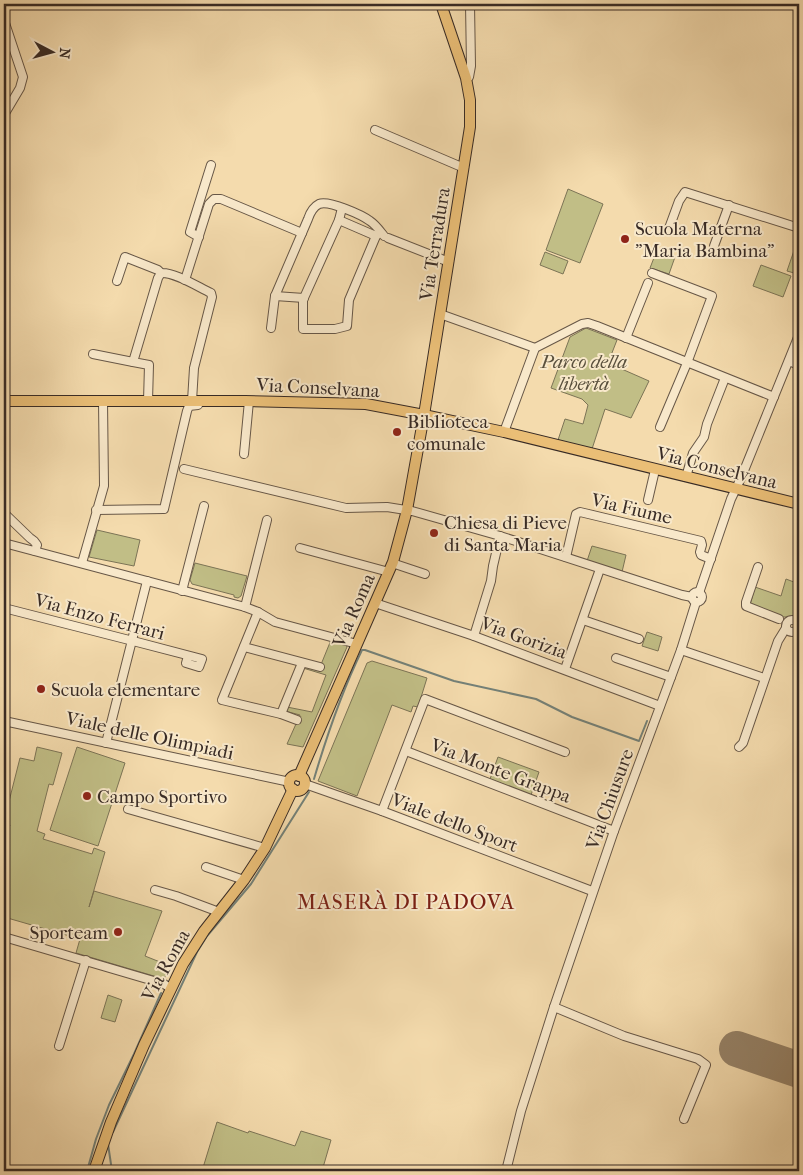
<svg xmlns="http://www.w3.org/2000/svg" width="803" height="1175" font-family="'IM FELL French Canon',serif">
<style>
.green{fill:#c1be86;stroke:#7c7456}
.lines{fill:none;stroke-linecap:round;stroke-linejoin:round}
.stream{stroke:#748178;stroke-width:2}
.runway{stroke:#968369;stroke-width:36}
.minor-casing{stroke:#675747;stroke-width:10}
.major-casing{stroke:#382b25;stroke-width:12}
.minor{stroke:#f8e8ca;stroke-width:8}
.major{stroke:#eabe76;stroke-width:10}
.poi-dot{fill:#8f2418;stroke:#f8e8ca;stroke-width:2}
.labels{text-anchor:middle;stroke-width:4;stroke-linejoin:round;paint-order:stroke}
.poi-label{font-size:19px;fill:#382b25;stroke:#f8e8ca;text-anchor:start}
.street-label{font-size:19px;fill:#382b25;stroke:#f8e8ca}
.park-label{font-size:19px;font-style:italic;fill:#5a503d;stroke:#f8e8ca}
.quarter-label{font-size:21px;letter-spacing:1px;fill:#7a1f14;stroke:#f8e8ca}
</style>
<rect width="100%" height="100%" fill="#f4dbad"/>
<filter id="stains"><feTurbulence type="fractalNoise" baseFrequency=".004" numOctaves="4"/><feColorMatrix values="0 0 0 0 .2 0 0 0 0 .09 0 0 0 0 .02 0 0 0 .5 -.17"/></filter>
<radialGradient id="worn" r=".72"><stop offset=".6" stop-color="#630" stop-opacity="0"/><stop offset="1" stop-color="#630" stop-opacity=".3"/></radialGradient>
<!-- green -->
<g class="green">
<path d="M568 189 603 204 580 263 546 250Z"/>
<path d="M799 236V260L794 273 787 271Z"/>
<path d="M657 250 675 257 669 274 650 268Z"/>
<path d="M545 252 568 261 563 274 540 265Z"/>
<path d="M761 265 791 276 783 297 753 286Z"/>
<path d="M586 328 617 340 608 363 649 381 631 418 605 409 592 449 558 440 565 419 583 424 588 405 582 399 551 388 570 337Z"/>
<path d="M97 530 140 540 134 566 89 557Z"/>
<path d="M592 546 626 555 622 572 587 561Z"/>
<path d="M195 563 247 576 241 596 238 598 234 597V595L192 584 190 580Z"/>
<path d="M786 579 799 584V617H784L750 605 755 587 781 596Z"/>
<path d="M647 632 662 637 658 651 642 646Z"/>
<path d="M331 640 346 644 347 647 303 747 287 744 300 715 285 711 287 707 312 712 326 675 303 668 304 665 320 667Z"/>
<path d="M372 661 427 678 418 707 413 706 411 712 392 705 357 796 318 781 367 663Z"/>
<path d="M37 747 62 753 53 785 49 784 37 831 45 834 43 839 92 854 94 848 105 852 89 907 94 891 162 911 145 956 170 966 164 979 76 953 80 939 4 917V834H7L10 825 4 821 20 758 34 761Z"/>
<path d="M77 747 125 763 98 846 50 830Z"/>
<path d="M498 757 539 772 531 795 490 779Z"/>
<path d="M108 995 122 1000 115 1022 101 1018Z"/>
<path d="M217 1122 248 1133 249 1131 295 1146 301 1131 331 1140 322 1171H297L286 1168 285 1171H202Z"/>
</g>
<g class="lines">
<!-- stream -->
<g class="stream">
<path d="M314 779C327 735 342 691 362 650H365L454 681 536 699 572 717 639 741 647 721"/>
<path d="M113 1132 197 952 207 936 251 884 309 792"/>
<path d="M108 1144 112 1171"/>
<path d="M87 1171 96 1139 109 1105 134 1054 161 993"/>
</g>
<!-- runway -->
<path class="runway" d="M737 1049 799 1070"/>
<defs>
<g id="minor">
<path d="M4 20 23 77 20 88 4 115"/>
<path d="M466 78 469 77 471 66 470 4"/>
<path d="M375 130 464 168"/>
<path d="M342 208 339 220 376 236 379 233"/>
<path d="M339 220 303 300V329H335L347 326 349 300 376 236"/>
<path d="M668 231 679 201 685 192 799 228"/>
<path d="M199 237 190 232 211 165"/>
<path d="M388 238 449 262"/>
<path d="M714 246 729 205"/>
<path d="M652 273 712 296 687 363 660 427"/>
<path d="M185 280 209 204 214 199H221L302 233"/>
<path d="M117 281 125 257 158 270 161 273C175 272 198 287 211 293L212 297 194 368 192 401"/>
<path d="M275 296 304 298"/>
<path d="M440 314 535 348"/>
<path d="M271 328 275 296 308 219C310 213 313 207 319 204 329 200 362 215 370 221 376 225 380 231 384 236"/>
<path d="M626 338 648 283"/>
<path d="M93 354 133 362"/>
<path d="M789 361 799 365"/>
<path d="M148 401 149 365 133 362 158 278 161 273"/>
<path d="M504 432 535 348 582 324 588 323 597 326 774 397"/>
<path d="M244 454 249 401"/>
<path d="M184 469 346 508 387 507 412 511 500 536 682 595 692 597"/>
<path d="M686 477 693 453 704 437 707 424 725 378"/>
<path d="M648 500 655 470"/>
<path d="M96 510 164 509 187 411 189 406 198 405"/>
<path d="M4 513 30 538 34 541 37 545 35 551"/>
<path d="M4 543 245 607 258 612 275 622 357 644"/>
<path d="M300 548 389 572"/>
<path d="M566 557 576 514 580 512 701 541 702 545 700 552 701 555 711 559"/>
<path d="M82 563 104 486 103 401"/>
<path d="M392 563 425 574"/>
<path d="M758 567 746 602V606L779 619"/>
<path d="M182 591 204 506"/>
<circle cx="697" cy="597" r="5"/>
<path d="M699 593 731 499 741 478 799 335"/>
<path d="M375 603 474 636 660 706"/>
<path d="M245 607 267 520"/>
<path d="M4 608 133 641C156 647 179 653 202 659L199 667 186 663 188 656"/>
<path d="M258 612 222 700 281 714 302 663"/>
<path d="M583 620 639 639"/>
<circle cx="792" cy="626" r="6"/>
<path d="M474 636 491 581 493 566 500 536"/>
<path d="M244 647 320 667"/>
<path d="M681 650 764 678"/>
<path d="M616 658 671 677"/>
<path d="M565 669 600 569"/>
<path d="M281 714 297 720"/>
<path d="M4 721 290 782"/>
<path d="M106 743 147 581"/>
<path d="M739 747 743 743 778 641 786 628"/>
<path d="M406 751 614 831"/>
<path d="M305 784 382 811 592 891"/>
<path d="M128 809 265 848"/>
<path d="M382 811 425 699 565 752"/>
<path d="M206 867 244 880"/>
<path d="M155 890 176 896 219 912"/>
<path d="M4 937 164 984 170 988"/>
<path d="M554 1007 624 1036 698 1059 706 1065 684 1119"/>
<path d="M59 1046 86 960"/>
<path d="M506 1171 521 1111 554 1007 614 831 681 650 696 602"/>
</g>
<g id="major">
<path d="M4 401H245L366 404 424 415 504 432 799 504"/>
<circle cx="297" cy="783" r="8"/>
<path d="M299 776 393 562 407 510 424 415 470 127V100L466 78 441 4"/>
<path d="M94 1171 111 1122 144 1045 183 964 204 931 244 880 265 848 293 789"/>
</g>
</defs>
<!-- minor casing -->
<use href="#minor" class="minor-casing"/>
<!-- major casing -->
<use href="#major" class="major-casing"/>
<!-- minor -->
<use href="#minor" class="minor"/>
<!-- major -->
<use href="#major" class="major"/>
</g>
<!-- markers -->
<g class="poi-dot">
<circle cx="625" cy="239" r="5"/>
<circle cx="397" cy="432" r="5"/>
<circle cx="434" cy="533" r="5"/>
<circle cx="41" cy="689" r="5"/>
<circle cx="87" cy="796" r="5"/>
<circle cx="118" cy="932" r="5"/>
</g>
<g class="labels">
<!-- poi labels -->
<g class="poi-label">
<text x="635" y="235">Scuola Materna<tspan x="635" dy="22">"Maria Bambina"</tspan></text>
<text x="407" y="428">Biblioteca<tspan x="407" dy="22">comunale</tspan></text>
<text x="444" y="529">Chiesa di Pieve<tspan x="444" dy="22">di Santa Maria</tspan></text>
<text x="51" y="696">Scuola elementare</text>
<text x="97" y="803">Campo Sportivo</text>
<text x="108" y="939" text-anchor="end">Sporteam</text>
</g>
<!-- street labels -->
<g class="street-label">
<text transform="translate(434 244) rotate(-81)" y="7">Via Terradura</text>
<text transform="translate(318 387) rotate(3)" y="7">Via Conselvana</text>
<text transform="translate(717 467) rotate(14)" y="7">Via Conselvana</text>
<text transform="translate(632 508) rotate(13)" y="7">Via Fiume</text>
<text transform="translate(353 610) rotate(-66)" y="7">Via Roma</text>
<text transform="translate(100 616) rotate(15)" y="7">Via Enzo Ferrari</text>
<text transform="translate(524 637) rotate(20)" y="7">Via Gorizia</text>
<text transform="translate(150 735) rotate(12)" y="7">Viale delle Olimpiadi</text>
<text transform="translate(501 770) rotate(21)" y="7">Via Monte Grappa</text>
<text transform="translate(609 799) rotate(-70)" y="7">Via Chiusure</text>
<text transform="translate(455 822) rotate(21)" y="7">Viale dello Sport</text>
<text transform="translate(165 965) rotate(-61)" y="7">Via Roma</text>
</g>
<!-- park labels -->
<g class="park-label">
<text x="584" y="368">Parco della<tspan x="584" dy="22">libertà</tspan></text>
</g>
<!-- quarter labels -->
<g class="quarter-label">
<text x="406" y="909">MASERÀ DI PADOVA</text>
</g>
</g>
<!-- margin -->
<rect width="803" height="1175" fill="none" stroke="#f4dbad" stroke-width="20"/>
<rect x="5" y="5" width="793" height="1165" fill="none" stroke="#382b25" stroke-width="2.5"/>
<rect x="10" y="10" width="783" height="1155" fill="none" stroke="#382b25"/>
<!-- north arrow -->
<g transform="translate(52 52) rotate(96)" stroke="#f8e8ca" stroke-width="4" paint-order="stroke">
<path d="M0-4L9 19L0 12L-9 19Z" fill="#382b25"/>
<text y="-8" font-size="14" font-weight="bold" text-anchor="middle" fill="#382b25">N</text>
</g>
<rect width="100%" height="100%" filter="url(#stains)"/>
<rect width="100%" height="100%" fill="url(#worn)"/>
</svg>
